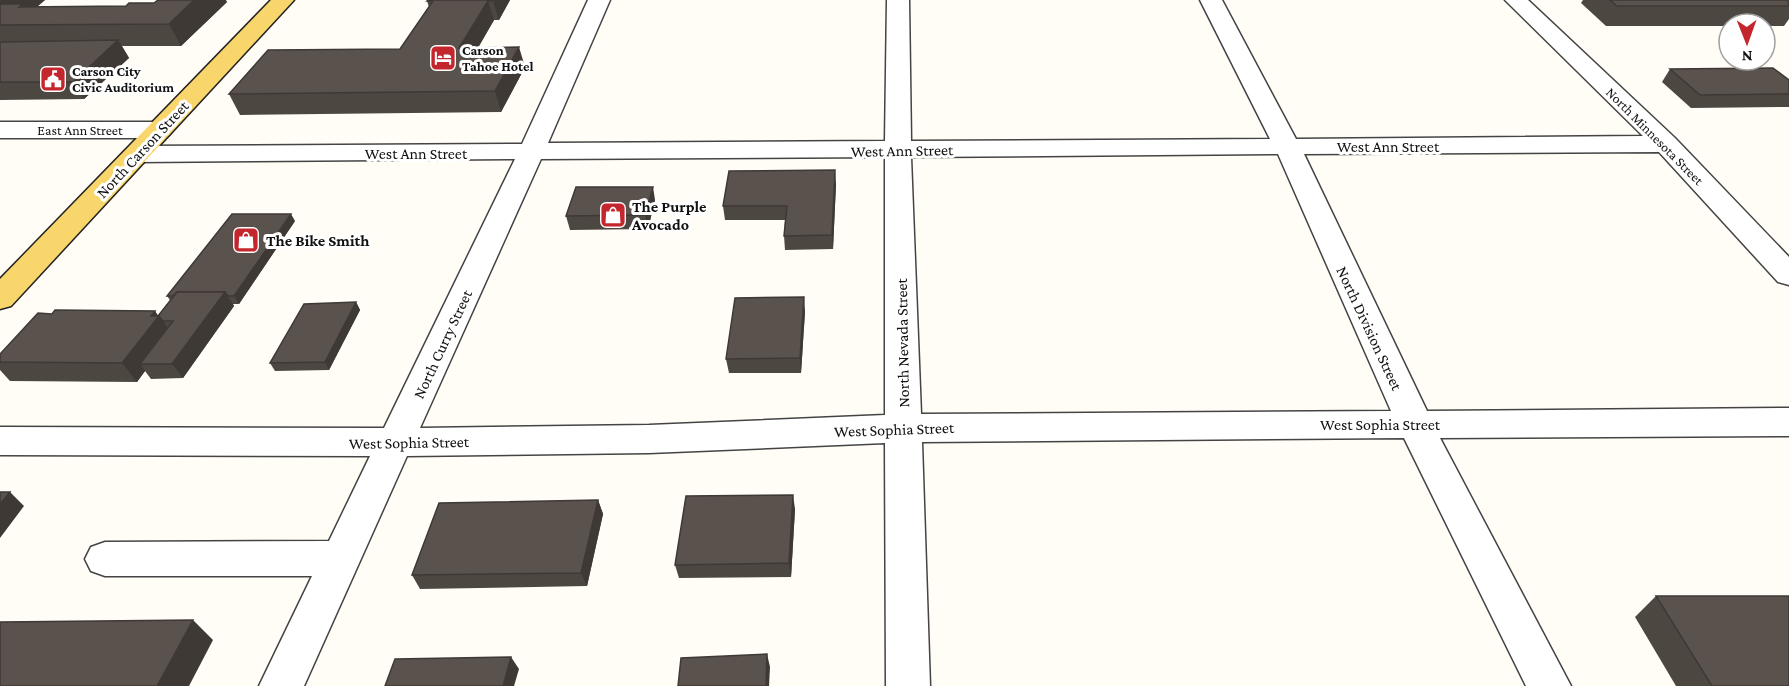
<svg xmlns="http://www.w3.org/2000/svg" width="1789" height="686" font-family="'Crimson Pro',serif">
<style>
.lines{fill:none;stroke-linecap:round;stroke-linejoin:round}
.minor-casing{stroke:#444;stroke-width:3}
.major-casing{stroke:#222;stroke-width:3}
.minor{fill:#fff;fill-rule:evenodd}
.major{fill:#f9d66b;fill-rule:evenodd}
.wall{fill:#4d4742}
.shaded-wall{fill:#3f3936}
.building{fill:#5a524d;stroke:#3f3936;stroke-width:1.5}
.labels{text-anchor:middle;stroke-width:6;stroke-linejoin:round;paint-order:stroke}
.far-poi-label{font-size:14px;font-weight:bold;fill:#111;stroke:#fff;text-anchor:start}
.far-street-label{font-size:14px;fill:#111;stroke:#fff}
.street-label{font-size:16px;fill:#111;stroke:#fff}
.poi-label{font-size:16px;font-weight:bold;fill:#111;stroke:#fff;text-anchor:start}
</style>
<rect width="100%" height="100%" fill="#fffdf5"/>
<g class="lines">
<defs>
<g id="minor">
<path d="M588 0H610L548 143 885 141 887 0H909L911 141 1270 139 1200 0H1222L1296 139 1643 136 1505 0H1528L1675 138 1789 257V285L1778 282 1659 152 1304 154 1427 411 1789 408V436L1440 438 1571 686H1526L1404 438 922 442 930 686H886L885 443 649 453 407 456 304 686H259L312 576H105L91 571 85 559 91 547 105 542 329 541 370 456 0 455V427L384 428 515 159 137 162 128 160 124 154 128 148 137 146 522 144ZM1278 154 1391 411 921 414 911 157ZM885 157V415L649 425 420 428 541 159Z"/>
<path d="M0 122H160L169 125 173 130 169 135 160 138H0Z"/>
</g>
<path id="major" d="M271 0H294L11 306 0 309V279Z"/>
</defs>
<!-- minor casing -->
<use href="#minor" class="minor-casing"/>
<!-- major casing -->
<use href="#major" class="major-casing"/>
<!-- minor -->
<use href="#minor" class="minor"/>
<!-- major -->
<use href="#major" class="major"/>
</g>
<!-- wall -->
<g class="wall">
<path d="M0 0H45L37 7 126 6 227 2 181 46H122L129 58 84 99 0 100Z"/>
<path d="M510 0 499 20H494L478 48 525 67 501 112 240 115 229 94 400 49 429 7 427 1Z"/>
<path d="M1583 0H1788L1789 1V19L1784 26H1765V24H1729V26H1606L1581 3Z"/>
<path d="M1670 69 1789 80V107L1691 108 1662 82Z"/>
<path d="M836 184 833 249 785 250 784 236 785 220H725L723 206Z"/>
<path d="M655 200 648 229 570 230 566 216Z"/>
<path d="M295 221 239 304H233L234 306 183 378 151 379 145 371 137 382 10 381 0 370V354L155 311 158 316 170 300 167 296Z"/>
<path d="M356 302 360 310 329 370 275 371 270 363Z"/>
<path d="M805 311 801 373H729L726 359Z"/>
<path d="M598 500 603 514 587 586 420 589 412 575Z"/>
<path d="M795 509 791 577 679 578 675 565Z"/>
<path d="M1656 596 1789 686H1676L1635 617Z"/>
</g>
<!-- shaded-wall -->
<g class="shaded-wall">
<path d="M1 0H45L29 13 0 9V1Z"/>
<path d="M194 0H226L227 2 181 46 169 24Z"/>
<path d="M494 0H510L499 20 493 1Z"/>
<path d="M488 1 494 20 466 68 459 48Z"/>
<path d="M118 40 129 58 84 99 73 82Z"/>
<path d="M519 47 525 67 501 112 495 91Z"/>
<path d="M835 170 836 184 833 249 832 235Z"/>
<path d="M653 187 655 200 648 229 645 215Z"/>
<path d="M291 214 295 221 239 304 234 296Z"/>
<path d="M225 292 234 306 183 378 172 364Z"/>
<path d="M804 297 805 311 801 373 800 358Z"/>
<path d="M356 302 360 310 329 370 325 362Z"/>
<path d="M155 311 159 317V316L173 335 140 364 145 371 137 382 122 363Z"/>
<path d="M10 492 24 506 0 538V504Z"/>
<path d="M793 495 795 509 791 577 789 563Z"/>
<path d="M598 500 603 514 587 586 581 573Z"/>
<path d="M193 620 213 640 189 686H157Z"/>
<path d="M767 654 770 667 769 686H766Z"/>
<path d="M511 657 519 669 514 686H503Z"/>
</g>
<!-- building -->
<g class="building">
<path d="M158 0H194L169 24 0 25V4H23L19 7 126 6 129 3H154Z"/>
<path d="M428 0H494L488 1 459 48 519 47 495 91 229 94 268 50 400 49 433 1H427Z"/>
<path d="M1610 0H1788L1789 6H1617Z"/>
<path d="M118 40 73 82H0V42Z"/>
<path d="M1773 68 1789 80V94L1700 95 1670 69Z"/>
<path d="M835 170 832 235 784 236 787 206H723L729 171Z"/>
<path d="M576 187H653L645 215 566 216Z"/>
<path d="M232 214H291L234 296H228L225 292H177L173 296H167Z"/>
<path d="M177 292H225L172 364H140L173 321H163L159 316H158Z"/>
<path d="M804 297 800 358 726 359 735 298Z"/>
<path d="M356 302 325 362 270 363 304 304Z"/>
<path d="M55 310 155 311 151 316H159L122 363 0 362V354L38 313 52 314Z"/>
<path d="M0 492H10L0 504Z"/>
<path d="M793 495 789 563 675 565 686 496Z"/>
<path d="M598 500 581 573 412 575 439 503Z"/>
<path d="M1656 596H1789V686H1712Z"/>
<path d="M193 620 157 686H0V622Z"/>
<path d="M767 654 766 686H678L681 658Z"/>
<path d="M511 657 503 686H385L395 659Z"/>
</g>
<!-- icons -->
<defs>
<symbol id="hotel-square" viewBox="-11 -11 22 22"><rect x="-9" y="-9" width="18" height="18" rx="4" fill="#c4262e" stroke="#fff"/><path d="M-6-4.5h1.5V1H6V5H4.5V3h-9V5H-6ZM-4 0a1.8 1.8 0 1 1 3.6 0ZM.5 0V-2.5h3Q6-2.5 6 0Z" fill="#fff"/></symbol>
<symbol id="civic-square" viewBox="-11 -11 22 22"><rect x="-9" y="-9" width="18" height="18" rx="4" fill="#c4262e" stroke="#fff"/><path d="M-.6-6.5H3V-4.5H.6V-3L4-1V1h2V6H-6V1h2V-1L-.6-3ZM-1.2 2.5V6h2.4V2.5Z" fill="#fff"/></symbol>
<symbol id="shop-square" viewBox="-11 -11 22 22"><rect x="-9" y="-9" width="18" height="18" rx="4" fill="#c4262e" stroke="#fff"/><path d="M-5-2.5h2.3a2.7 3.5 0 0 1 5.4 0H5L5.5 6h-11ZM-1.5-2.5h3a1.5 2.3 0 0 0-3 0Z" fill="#fff"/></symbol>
</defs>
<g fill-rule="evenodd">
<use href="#hotel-square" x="428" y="43" width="30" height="30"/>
<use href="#civic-square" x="38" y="64" width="30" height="30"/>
<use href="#shop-square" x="598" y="200" width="30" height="30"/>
<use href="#shop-square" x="231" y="225" width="30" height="30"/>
</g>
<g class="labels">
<!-- far-poi labels -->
<g class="far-poi-label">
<text x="462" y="55">Carson<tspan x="462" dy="16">Tahoe Hotel</tspan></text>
<text x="72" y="76">Carson City<tspan x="72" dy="16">Civic Auditorium</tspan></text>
</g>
<!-- far-street labels -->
<g class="far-street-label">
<text x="80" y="135">East Ann Street</text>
<text transform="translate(1655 136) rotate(45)" y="5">North Minnesota Street</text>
</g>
<!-- street labels -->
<g class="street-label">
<text x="1388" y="152">West Ann Street</text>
<text transform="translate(142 149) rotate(-47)" y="6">North Carson Street</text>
<text transform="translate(902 150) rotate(-1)" y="6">West Ann Street</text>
<text x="416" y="159">West Ann Street</text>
<text transform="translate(1370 328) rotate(65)" y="6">North Division Street</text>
<text transform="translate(902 343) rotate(-91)" y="6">North Nevada Street</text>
<text transform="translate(442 344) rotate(-65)" y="6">North Curry Street</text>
<text x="1380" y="430">West Sophia Street</text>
<text transform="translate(894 429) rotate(-2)" y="6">West Sophia Street</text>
<text transform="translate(409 442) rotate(-1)" y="6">West Sophia Street</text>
</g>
<!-- poi labels -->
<g class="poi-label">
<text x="632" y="212">The Purple<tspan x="632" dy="18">Avocado</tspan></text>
<text x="266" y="246">The Bike Smith</text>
</g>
</g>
<!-- north arrow -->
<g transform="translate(1747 42) rotate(179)"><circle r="28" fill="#ffffff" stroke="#a0a0a0" stroke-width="1.5"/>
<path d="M0-4.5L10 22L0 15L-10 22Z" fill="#c4262e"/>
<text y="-9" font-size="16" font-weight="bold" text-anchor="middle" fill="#111111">N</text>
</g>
</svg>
